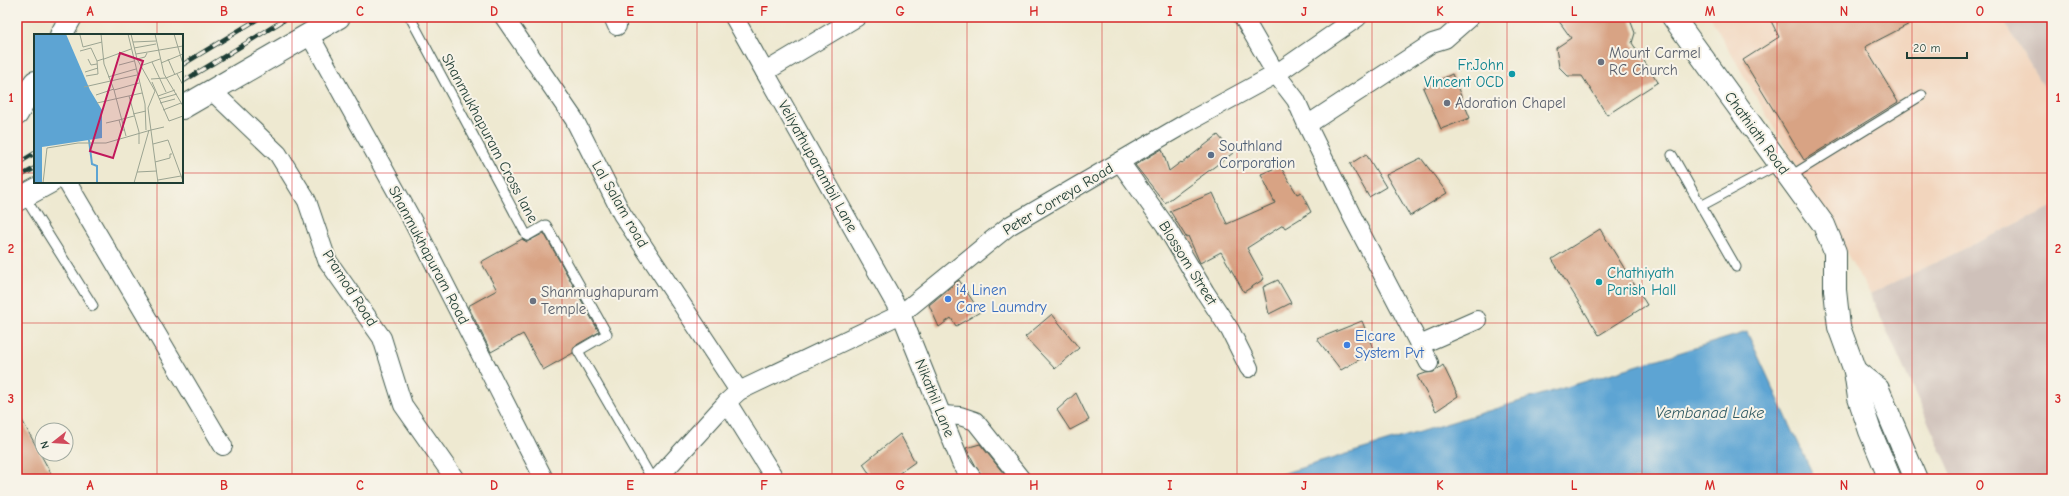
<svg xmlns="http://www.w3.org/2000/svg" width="2069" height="496" font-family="'Comic Neue',sans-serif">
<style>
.built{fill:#f2d5bd}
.industrial{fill:#cfc1ba}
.water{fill:#5da4d3;stroke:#3e7084}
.building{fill:#d8a384}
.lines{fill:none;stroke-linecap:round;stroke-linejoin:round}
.lane-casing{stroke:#3e574c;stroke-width:11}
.street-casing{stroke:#3e574c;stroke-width:20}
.secondary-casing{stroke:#3e574c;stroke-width:24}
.lane{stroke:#fff;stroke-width:9}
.street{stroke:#fff;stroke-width:18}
.secondary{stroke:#fff;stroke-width:22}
.rail-casing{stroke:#1f3d34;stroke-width:4.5}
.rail{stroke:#f7f3e8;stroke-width:3;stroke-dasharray:9;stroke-linecap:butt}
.grid{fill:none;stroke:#d62828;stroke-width:1;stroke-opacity:0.55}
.worship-dot{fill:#6b7280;stroke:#f7f3e8;stroke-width:1.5}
.culture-dot{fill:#0f9aa8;stroke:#f7f3e8;stroke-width:1.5}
.service-dot{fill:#5c6f8a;stroke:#f7f3e8;stroke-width:1.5}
.shop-dot{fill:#3f7fe0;stroke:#f7f3e8;stroke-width:1.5}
.labels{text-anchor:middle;stroke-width:4;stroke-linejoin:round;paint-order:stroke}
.worship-label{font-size:15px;fill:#5b616d;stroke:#f7f3e8;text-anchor:start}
.culture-label{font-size:15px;fill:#0d838f;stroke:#f7f3e8;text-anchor:end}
.street-label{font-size:15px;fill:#1f3d34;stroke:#f7f3e8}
.service-label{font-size:15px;fill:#4e5e75;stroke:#f7f3e8;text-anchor:start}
.shop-label{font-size:15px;fill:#366cbe;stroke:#f7f3e8;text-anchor:start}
.water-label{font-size:16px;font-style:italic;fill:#325c64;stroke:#f7f3e8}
.inset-river{fill:none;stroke:#5da4d3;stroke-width:2}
.inset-road{fill:none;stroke:#9ba492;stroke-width:1}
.view{fill:#c2185b;fill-opacity:0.15;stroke:#c2185b;stroke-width:2}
.inset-edge{fill:none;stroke:#1f3d34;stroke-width:2}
.neatline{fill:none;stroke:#d62828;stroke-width:1.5}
.grid-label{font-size:13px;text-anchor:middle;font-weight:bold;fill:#d62828}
</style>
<rect width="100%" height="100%" fill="#f7f3e8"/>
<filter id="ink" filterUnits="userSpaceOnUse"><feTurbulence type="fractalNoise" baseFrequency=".025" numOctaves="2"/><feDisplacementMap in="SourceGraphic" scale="8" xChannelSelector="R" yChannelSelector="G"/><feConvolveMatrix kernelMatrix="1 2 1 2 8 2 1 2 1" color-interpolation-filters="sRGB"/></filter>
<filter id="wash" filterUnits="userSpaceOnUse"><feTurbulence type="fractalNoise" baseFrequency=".012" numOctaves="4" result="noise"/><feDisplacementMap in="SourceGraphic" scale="16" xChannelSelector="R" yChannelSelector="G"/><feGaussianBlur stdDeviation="0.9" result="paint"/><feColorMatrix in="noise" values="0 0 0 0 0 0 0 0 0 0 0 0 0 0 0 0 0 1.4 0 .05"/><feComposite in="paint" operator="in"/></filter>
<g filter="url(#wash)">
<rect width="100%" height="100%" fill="#eee9d1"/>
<!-- built -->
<path class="built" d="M1710 17H2002L2052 102V207L1870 294Z"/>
<!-- industrial -->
<g class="industrial">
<path d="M2002 17H2052V102Z"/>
<path d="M2052 207V479H1954L1870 294Z"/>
</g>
<!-- water -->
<path class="water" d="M1747 332 1815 479H1265Z"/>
<g id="blocks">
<!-- building -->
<g class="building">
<path d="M1556 17H1629L1635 33 1632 43 1658 82 1607 115 1582 76H1568L1559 67 1556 48 1571 38Z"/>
<path d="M1769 17H1923L1865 47 1898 102 1804 160 1743 60 1779 37Z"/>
<path d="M1452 74 1470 118 1441 129 1423 88Z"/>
<path d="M1218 135 1233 153 1165 203 1135 165 1162 149 1169 171 1181 162 1182 163Z"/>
<path d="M1366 154 1386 187 1369 197 1350 164Z"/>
<path d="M1421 158 1447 193 1410 216 1386 175Z"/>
<path d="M1280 166 1297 194 1301 192 1311 212 1285 228 1283 225 1247 248 1264 279 1244 292 1221 252 1200 263 1188 236 1186 237 1170 211 1213 193 1227 224 1275 203 1261 174Z"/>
<path d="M1600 229 1647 305 1599 335 1552 259Z"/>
<path d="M544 233 599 332 575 346 573 353 543 370 523 334 491 352 468 306 497 290 481 262 522 239 527 242Z"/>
<path d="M959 280 980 312 956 326 951 318 939 327 929 305Z"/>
<path d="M1278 280 1291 303 1269 314 1263 287Z"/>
<path d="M1052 314 1079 348 1055 369 1025 337Z"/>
<path d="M1362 321 1374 351 1341 370 1317 339Z"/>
<path d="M1443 365 1458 396 1436 411 1417 376 1426 373 1434 372Z"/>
<path d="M1076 393 1089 420 1070 430 1057 410Z"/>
<path d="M17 411 54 479H17Z"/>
<path d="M900 434 915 462 891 479H873L863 464Z"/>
<path d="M980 444 1008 479H983L966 448Z"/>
</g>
</g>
</g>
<g filter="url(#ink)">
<use href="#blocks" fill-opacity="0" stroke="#3e574c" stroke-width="1"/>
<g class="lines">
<defs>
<g id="lane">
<path d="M410 17 527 236 546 225 607 334 578 351 652 479"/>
<path d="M1672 155 1701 206 1779 164"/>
<path d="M1789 177 1922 95"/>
<path d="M24 196 93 306"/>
<path d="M1701 206 1736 267"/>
</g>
<g id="street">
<path d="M504 17 574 119 622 214 739 391"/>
<path d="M613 17 617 26"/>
<path d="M734 17 901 314 961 463 973 479"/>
<path d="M1243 17 1276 74 1296 100 1307 125 1432 43 1445 39 1470 17"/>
<path d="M309 34 410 216 544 479"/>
<path d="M765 72 857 17"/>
<path d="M212 91 278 154 307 201 327 260 382 338 403 405 455 479"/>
<path d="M1307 125 1353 218 1429 363"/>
<path d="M1120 162 1165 225 1205 292 1230 330 1249 368"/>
<path d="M67 182 223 446"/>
<path d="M1420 345 1477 320"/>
<path d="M727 402 775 479"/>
<path d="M942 415 960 416 975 421 1021 479"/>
<path d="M657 479 727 402 739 391 901 314 1009 226 1186 123 1276 74 1358 17"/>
</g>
<g id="secondary">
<path d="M1673 17 1824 225 1835 252V290L1839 327 1855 371 1859 398 1870 431 1890 479"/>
<path d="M61 35 71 17"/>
<path d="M182 108 339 17"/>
<path d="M17 114 35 82"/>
<path d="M17 200 50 182"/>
<path d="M1855 371 1878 389 1916 479"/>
</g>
</defs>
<!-- lane casing -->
<use href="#lane" class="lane-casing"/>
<!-- street casing -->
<use href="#street" class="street-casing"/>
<!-- secondary casing -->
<use href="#secondary" class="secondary-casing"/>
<!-- lane -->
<use href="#lane" class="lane"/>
<!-- street -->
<use href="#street" class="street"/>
<!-- secondary -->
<use href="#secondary" class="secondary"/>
<defs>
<g id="rail">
<path d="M182 65 261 17"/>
<path d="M182 82 289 17"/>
<path d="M17 164 35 153"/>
<path d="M17 178 35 168"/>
</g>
</defs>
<!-- rail casing -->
<use href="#rail" class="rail-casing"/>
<!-- rail -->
<use href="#rail" class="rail"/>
</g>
</g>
<!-- grid -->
<path class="grid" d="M157 17V35M292 17V479M427 17V479M562 17V479M697 17V479M832 17V479M967 17V479M1102 17V479M1237 17V479M1372 17V479M1507 17V479M1642 17V479M1777 17V479M1912 17V479M17 173H35M182 173H2052M157 182V479M17 323H2052"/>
<!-- markers -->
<g class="worship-dot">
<circle cx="1601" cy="62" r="4"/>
<circle cx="1447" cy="103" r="4"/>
<circle cx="533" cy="301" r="4"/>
</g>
<g class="culture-dot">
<circle cx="1512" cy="74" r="4"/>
<circle cx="1599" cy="282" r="4"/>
</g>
<circle class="service-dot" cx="1211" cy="155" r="4"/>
<g class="shop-dot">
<circle cx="948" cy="299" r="4"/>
<circle cx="1347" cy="345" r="4"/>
</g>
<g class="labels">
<!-- worship labels -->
<g class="worship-label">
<text x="1609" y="58">Mount Carmel<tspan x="1609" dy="17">RC Church</tspan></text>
<text x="1455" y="108">Adoration Chapel</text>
<text x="541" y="297">Shanmughapuram<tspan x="541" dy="17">Temple</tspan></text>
</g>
<!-- culture labels -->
<g class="culture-label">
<text x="1504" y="70">Fr.John<tspan x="1504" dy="17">Vincent OCD</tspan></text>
<text x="1607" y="278" text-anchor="start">Chathiyath<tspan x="1607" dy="17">Parish Hall</tspan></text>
</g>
<!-- street labels -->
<g class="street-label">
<text transform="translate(1757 133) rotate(54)" y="5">Chathiath Road</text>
<text transform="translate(490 138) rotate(62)" y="5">Shanmukhapuram Cross lane</text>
<text transform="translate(818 166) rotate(61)" y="5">Veliyathuparambil Lane</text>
<text transform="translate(1058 199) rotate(-31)" y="5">Peter Correya Road</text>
<text transform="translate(620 204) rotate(60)" y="5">Lal Salam road</text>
<text transform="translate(429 255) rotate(62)" y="5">Shanmukhapuram Road</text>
<text transform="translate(1188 263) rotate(58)" y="5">Blossom Street</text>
<text transform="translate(350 288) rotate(57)" y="5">Pramod Road</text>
<text transform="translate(935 398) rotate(68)" y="5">Nikathil Lane</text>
</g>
<!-- service labels -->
<g class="service-label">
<text x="1219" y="151">Southland<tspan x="1219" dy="17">Corporation</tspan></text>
</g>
<!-- shop labels -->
<g class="shop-label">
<text x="956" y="295">i4 Linen<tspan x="956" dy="17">Care Laumdry</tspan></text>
<text x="1355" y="341">Elcare<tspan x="1355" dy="17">System Pvt</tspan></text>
</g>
<!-- water labels -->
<g class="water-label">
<text x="1710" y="418">Vembanad Lake</text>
</g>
</g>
<!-- overview -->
<g transform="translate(34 34)">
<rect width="149" height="149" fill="#eee9d1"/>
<path d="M0 0H32L56 56 68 76V104L8 113V149H0Z" fill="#5da4d3"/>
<path class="inset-river" d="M55 106 58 130 63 132V149"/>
<path class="inset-road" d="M67 0 70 30 80 56 92 102M94 0 111 70 112 96M97 0 103 25 121 57 114 74 124 149M121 0 130 40 149 72M140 0 149 30M46 1 49 13 68 8M99 8 122 7M100 14 122 10M46 17 57 14 63 27M102 20 149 12M54 25 57 31 63 30M70 25 97 15M103 25 111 23 113 19M134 25 141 41M118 28 132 58M127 29 149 20M85 31 100 27M109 31 126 25M51 38 64 34M143 40 149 51M52 42 64 40 63 27 69 25M74 43 102 35M117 45 132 44 149 37M118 48 135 87 149 82M50 53 103 41M80 56 105 49M62 61 80 55M95 62 105 98V110M124 62 141 56M125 65 143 60M63 69 108 59M126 69 141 65M129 76 147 69M99 80 112 77M72 89 85 86M91 96H88L85 86 100 82M117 96 130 93M119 110 134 106 149 147M121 128 136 124V120H138M103 138 123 137M124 146 147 142M9 149 13 114 44 109H72L117 96M100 149 115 96"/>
<path class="view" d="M86 19 109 27 79 124 56 117Z"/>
<rect width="149" height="149" class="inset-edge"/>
</g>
<!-- margin -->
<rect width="2069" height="496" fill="none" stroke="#f7f3e8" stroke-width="44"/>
<!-- north arrow -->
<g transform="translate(54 442) rotate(253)"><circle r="19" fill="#f7f3e8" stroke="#a1aaa0"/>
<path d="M0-3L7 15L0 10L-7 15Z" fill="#d1495b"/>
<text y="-6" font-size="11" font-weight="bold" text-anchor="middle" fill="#1f3d34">N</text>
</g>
<!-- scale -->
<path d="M1907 52v6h60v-6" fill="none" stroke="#1f3d34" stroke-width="2"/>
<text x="1913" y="52" font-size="12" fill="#1f3d34" stroke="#f7f3e8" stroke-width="3" paint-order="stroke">20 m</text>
<rect x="22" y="22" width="2025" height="452" class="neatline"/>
<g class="grid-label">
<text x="90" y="16">A</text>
<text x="224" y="16">B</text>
<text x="360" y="16">C</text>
<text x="494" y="16">D</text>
<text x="630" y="16">E</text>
<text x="764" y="16">F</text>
<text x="900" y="16">G</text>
<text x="1034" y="16">H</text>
<text x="1170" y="16">I</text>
<text x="1304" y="16">J</text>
<text x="1440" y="16">K</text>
<text x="1574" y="16">L</text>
<text x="1710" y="16">M</text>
<text x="1844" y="16">N</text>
<text x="1980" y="16">O</text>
<text x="11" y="102">1</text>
<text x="2058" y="102">1</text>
<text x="11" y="253">2</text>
<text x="2058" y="253">2</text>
<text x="11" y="403">3</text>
<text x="2058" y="403">3</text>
<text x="90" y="490">A</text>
<text x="224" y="490">B</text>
<text x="360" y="490">C</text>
<text x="494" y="490">D</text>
<text x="630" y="490">E</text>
<text x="764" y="490">F</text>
<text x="900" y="490">G</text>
<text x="1034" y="490">H</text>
<text x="1170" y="490">I</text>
<text x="1304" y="490">J</text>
<text x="1440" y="490">K</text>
<text x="1574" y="490">L</text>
<text x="1710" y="490">M</text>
<text x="1844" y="490">N</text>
<text x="1980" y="490">O</text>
</g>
</svg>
